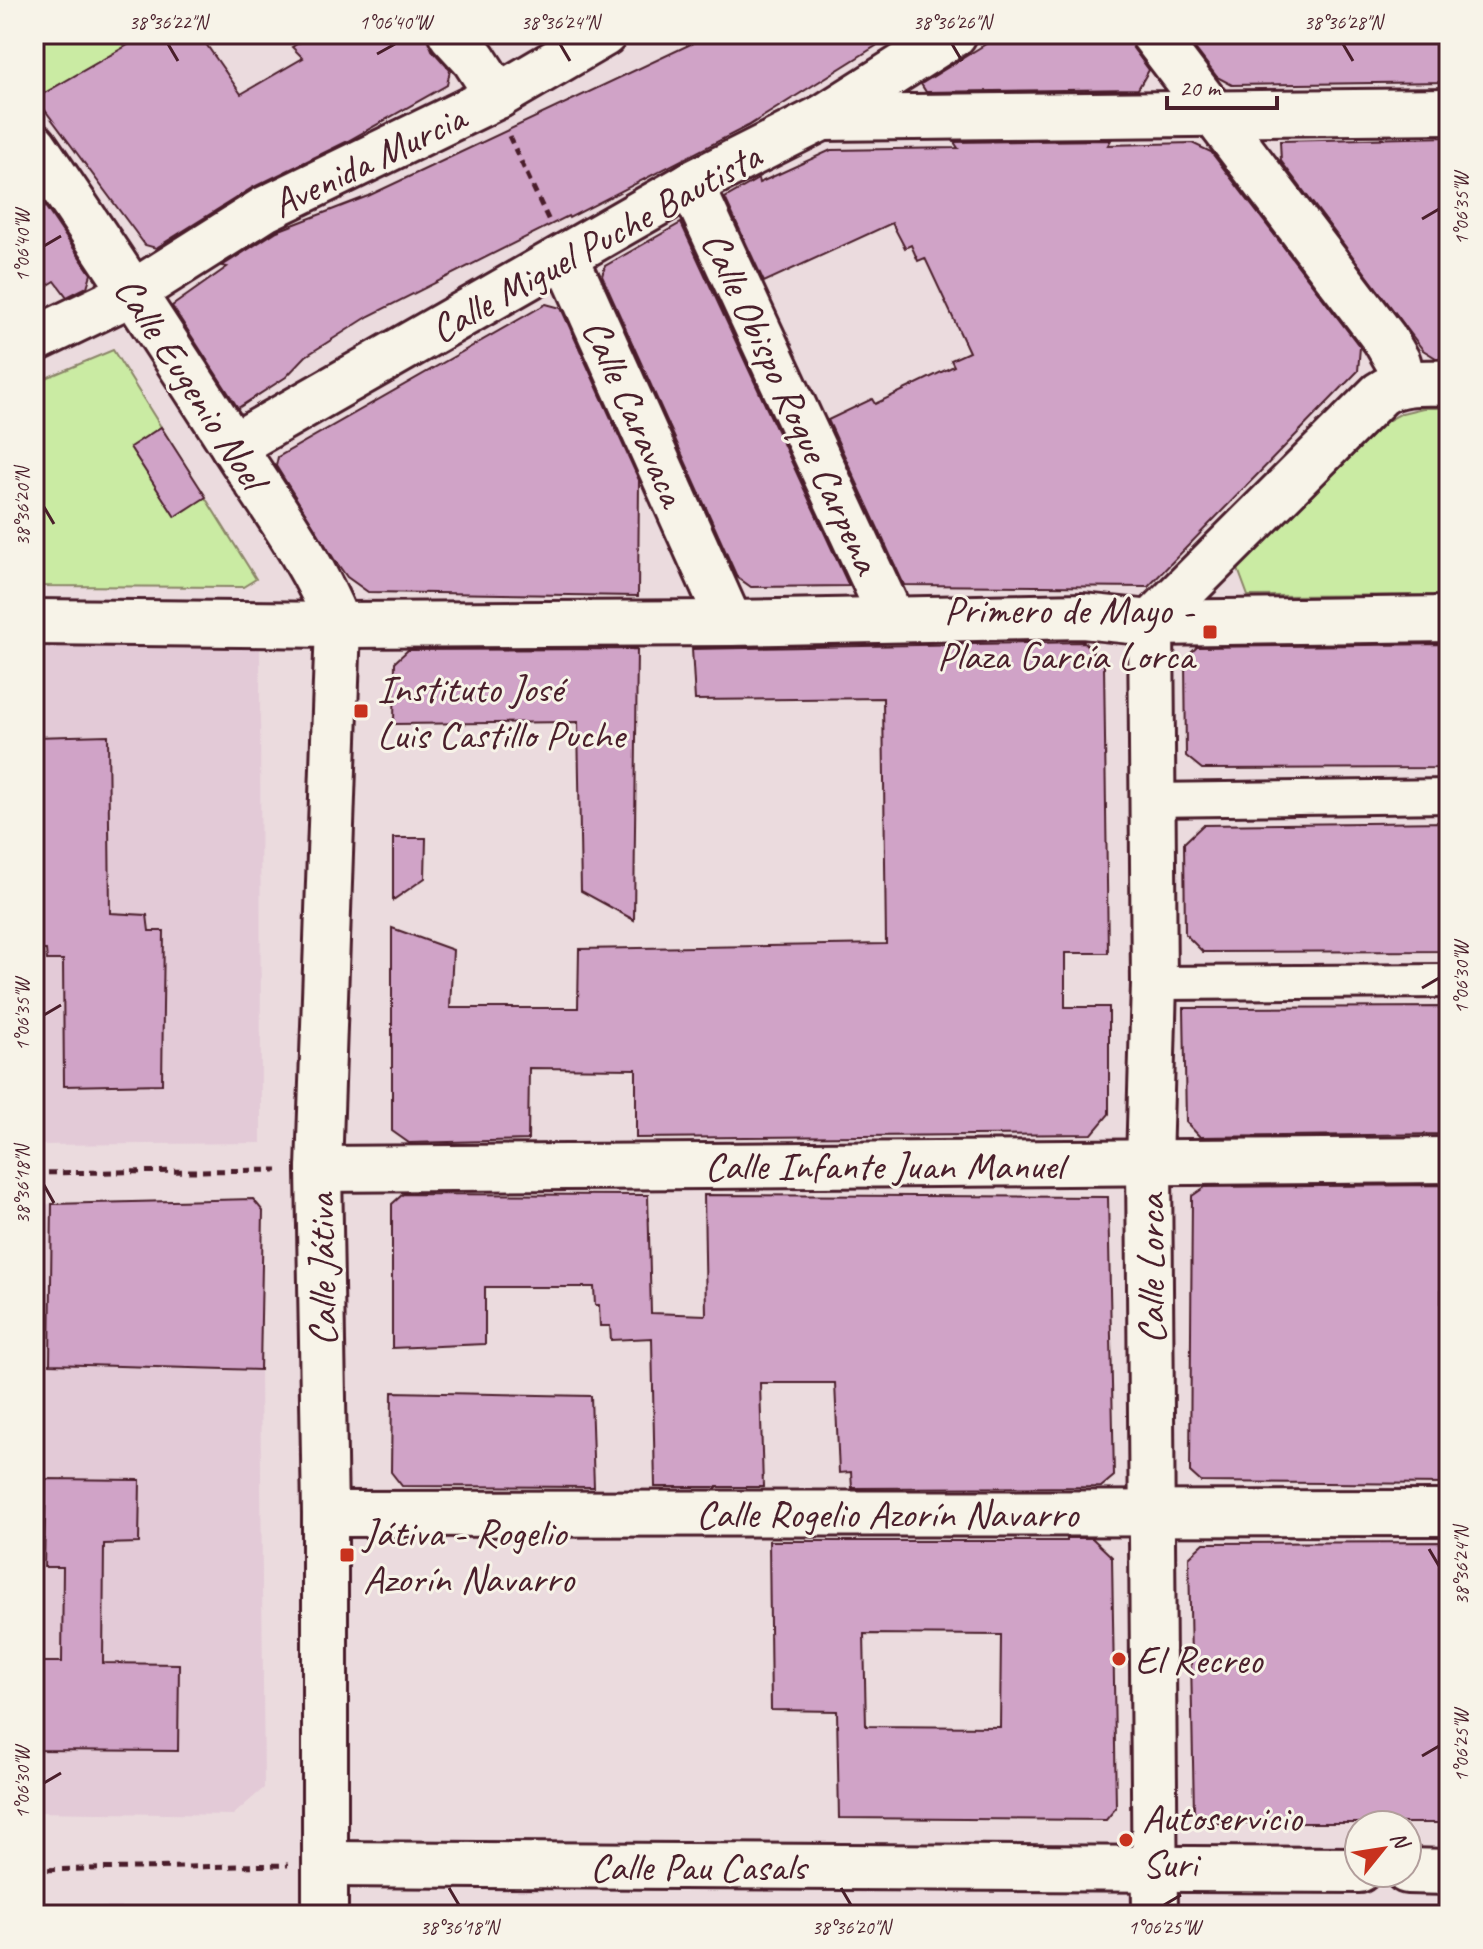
<svg xmlns="http://www.w3.org/2000/svg" width="1483" height="1949" font-family="Caveat,sans-serif">
<style>
.built{fill:#e3cad7}
.green{fill:#caeba3;stroke:#8a8567;stroke-width:2}
.building{fill:#d0a3c7;stroke:#4a1f2b;stroke-width:2;fill-rule:evenodd}
.lines{fill:none;stroke-linecap:round;stroke-linejoin:round}
.pedestrian-casing{stroke:#4a1f2b;stroke-width:38}
.minor-casing{stroke:#4a1f2b;stroke-width:50}
.path{stroke:#4a1f2b;stroke-width:5;stroke-dasharray:8 6;stroke-linecap:butt}
.pedestrian{stroke:#f7f3e8;stroke-width:32}
.minor{stroke:#f7f3e8;stroke-width:44}
.ticks{fill:none;stroke:#4a1f2b;stroke-width:3}
.poi-dot{fill:#c8321e;stroke:#f7f3e8;stroke-width:3}
.labels{text-anchor:middle;stroke-width:6;stroke-linejoin:round;paint-order:stroke}
.street-label{font-size:40px;fill:#4a1f2b;stroke:#f7f3e8}
.poi-label{font-size:40px;fill:#4a1f2b;stroke:#f7f3e8;text-anchor:start}
.neatline{fill:none;stroke:#4a1f2b;stroke-width:3}
.ticks-label{font-size:20px;text-anchor:middle;fill:#4a1f2b}
</style>
<rect width="100%" height="100%" fill="#ebdbde"/>
<filter id="ink" filterUnits="userSpaceOnUse"><feTurbulence type="fractalNoise" baseFrequency=".0125" numOctaves="2"/><feDisplacementMap in="SourceGraphic" scale="16" xChannelSelector="R" yChannelSelector="G"/><feConvolveMatrix kernelMatrix="1 2 1 2 8 2 1 2 1" color-interpolation-filters="sRGB"/></filter>
<g filter="url(#ink)">
<!-- built -->
<g class="built">
<path d="M260 643 261 1143 34 1145V644Z"/>
<path d="M34 1204H52L51 1364 260 1370 264 1788 233 1815 34 1812Z"/>
<path d="M34 1907H148L149 1915H34Z"/>
</g>
<!-- green -->
<g class="green">
<path d="M34 34H147L36 98Z"/>
<path d="M113 350 256 579 243 587 34 586V383Z"/>
<path d="M1423 408H1449V595L1248 596 1238 569 1387 421 1402 413Z"/>
<path d="M1442 1188H1449V1348H1441Z"/>
</g>
<!-- building -->
<g class="building">
<path d="M147 34H199L241 94 303 58 292 47 314 34H427L432 50 450 70 447 85 346 142 252 188 156 248 145 245 36 98Z"/>
<path d="M712 34H895L748 126 569 218 568 216 369 316 306 356 286 377 238 408 172 306 227 267 222 266 277 231 368 196Z"/>
<path d="M1002 34H1129L1133 48 1149 70 1138 89 926 92 921 84Z"/>
<path d="M1184 34H1449V82L1232 85 1217 77Z"/>
<path d="M1449 137V358H1436L1423 350 1281 161 1280 141Z"/>
<path d="M1111 140 1108 145 1192 143 1211 152 1360 347 1358 371 1148 587 904 585 828 420 872 399 875 404 954 366 951 360 969 352 925 258 918 261 911 245 905 248 892 223 764 282 725 198 758 179 759 183 831 150 958 148 954 142Z"/>
<path d="M34 190 91 274 87 287 67 297 55 281 34 294Z"/>
<path d="M681 223 849 586 751 587 737 577 602 276 605 266Z"/>
<path d="M546 304 561 308 639 480 638 596 368 592 347 577 334 559 276 466 278 457Z"/>
<path d="M161 427 206 497 175 517 130 447Z"/>
<path d="M1084 642 1104 665 1108 953H1065V1007H1109V1114L1092 1134 636 1138V1069L529 1068 528 1140 409 1143 392 1131V928L453 950 450 1008H578L579 949 886 944 883 698 695 700 692 649Z"/>
<path d="M1449 644V768L1202 769 1186 756 1185 659 1197 647Z"/>
<path d="M637 649 634 920 581 891 578 722 394 724 395 662 408 650Z"/>
<path d="M108 735 110 913 147 915 149 931H164L162 1084 64 1086 63 960H47L46 950H34V737Z"/>
<path d="M1449 822V951L1203 952 1185 934 1184 843 1203 825Z"/>
<path d="M393 838H426L425 878 393 900Z"/>
<path d="M1449 1007V1134L1200 1137 1186 1122 1184 1008Z"/>
<path d="M1442 1185 1441 1348H1449V1484L1201 1482 1190 1472 1192 1196 1205 1187Z"/>
<path d="M403 1194 648 1195 651 1313 706 1315 704 1195 1108 1197 1114 1476 1101 1487 852 1488 851 1472 839 1473 835 1383H760L763 1487H655L652 1338 611 1340 610 1326H600L599 1305H595L594 1287H485V1344L392 1348V1204Z"/>
<path d="M253 1199 263 1211 260 1370 50 1364 52 1204Z"/>
<path d="M392 1392 591 1396 594 1487 402 1486 391 1472Z"/>
<path d="M46 1479 140 1480 139 1543 104 1544 103 1663 179 1664 178 1751 34 1750V1662H62L63 1567H44Z"/>
<path d="M1067 1538H1092L1112 1557 1116 1808 1106 1820 839 1818 837 1711 771 1710 769 1541H1067ZM864 1634 1001 1635 1000 1727 866 1726Z"/>
<path d="M1449 1542V1823H1205L1194 1812 1189 1557 1204 1543Z"/>
</g>
<g class="lines">
<defs>
<g id="pedestrian">
<path d="M1151 800 1449 796"/>
<path d="M1154 983 1449 981"/>
</g>
<g id="minor">
<path d="M451 34 474 59 498 96"/>
<path d="M1153 34 1384 338 1398 362 1404 384"/>
<path d="M822 118 1449 111"/>
<path d="M34 145C102 244 168 345 233 446 270 504 313 561 338 625L319 1169 325 1514V1915"/>
<path d="M691 184 892 619"/>
<path d="M566 257 730 623"/>
<path d="M34 340 134 292 265 209 498 96 604 34"/>
<path d="M233 446 691 184 822 118 954 34"/>
<path d="M34 622 338 625 730 623 1083 616 1151 623 1449 619"/>
<path d="M319 1169 1449 1160"/>
<path d="M325 1514 1449 1513"/>
<path d="M325 1864 1359 1870"/>
<path d="M1407 1871 1449 1872"/>
<path d="M1155 1915 1149 1163 1154 983 1151 623 1380 394C1400 380 1425 383 1449 383"/>
</g>
</defs>
<!-- pedestrian casing -->
<use href="#pedestrian" class="pedestrian-casing"/>
<!-- minor casing -->
<use href="#minor" class="minor-casing"/>
<!-- path -->
<g class="path">
<path d="M509 136 549 221"/>
<path d="M34 1173 278 1170"/>
<path d="M34 1870 288 1865"/>
</g>
<!-- pedestrian -->
<use href="#pedestrian" class="pedestrian"/>
<!-- minor -->
<use href="#minor" class="minor"/>
</g>
</g>
<!-- ticks -->
<path class="ticks" d="M168 44 178 61M560 44 570 61M952 44 962 61M1343 44 1353 61M377 54 395 44M1422 219 1439 209M44 246 61 236M44 507 54 524M1422 988 1439 978M44 1015 61 1005M44 1185 54 1203M1429 1549 1439 1566M1422 1756 1439 1746M44 1783 61 1773M449 1888 459 1905M841 1888 851 1905M1164 1905 1181 1895"/>
<!-- markers -->
<g class="poi-dot">
<rect x="1202" y="624" width="16" height="16" rx="4"/>
<rect x="353" y="703" width="16" height="16" rx="4"/>
<rect x="339" y="1547" width="16" height="16" rx="4"/>
<circle cx="1119" cy="1659" r="8"/>
<circle cx="1126" cy="1840" r="8"/>
</g>
<g class="labels">
<!-- street labels -->
<g class="street-label">
<text transform="translate(368 160) rotate(-26)" y="14">Avenida Murcia</text>
<text transform="translate(595 242) rotate(-29)" y="14">Calle Miguel Puche Bautista</text>
<text transform="translate(191 382) rotate(57)" y="14">Calle Eugenio Noel</text>
<text transform="translate(792 402) rotate(65)" y="14">Calle Obispo Roque Carpena</text>
<text transform="translate(635 412) rotate(66)" y="14">Calle Caravaca</text>
<text x="884" y="1179">Calle Infante Juan Manuel</text>
<text transform="translate(1150 1269) rotate(-90)" y="14">Calle Lorca</text>
<text transform="translate(321 1270) rotate(-91)" y="14">Calle Játiva</text>
<text x="887" y="1527">Calle Rogelio Azorín Navarro</text>
<text x="698" y="1880">Calle Pau Casals</text>
</g>
<!-- poi labels -->
<g class="poi-label">
<text x="1194" y="623" text-anchor="end">Primero de Mayo -<tspan x="1194" dy="46">Plaza García Lorca</tspan></text>
<text x="377" y="702">Instituto José<tspan x="377" dy="46">Luis Castillo Puche</tspan></text>
<text x="363" y="1546">Játiva - Rogelio<tspan x="363" dy="46">Azorín Navarro</tspan></text>
<text x="1135" y="1673">El Recreo</text>
<text x="1142" y="1831">Autoservicio<tspan x="1142" dy="46">Suri</tspan></text>
</g>
</g>
<!-- margin -->
<rect width="1483" height="1949" fill="none" stroke="#f7f3e8" stroke-width="88"/>
<!-- north arrow -->
<g transform="translate(1383 1849) rotate(60)"><circle r="38" fill="#f7f3e8" stroke="#b29e9c" stroke-width="2"/>
<path d="M0-6L14 30L0 20L-14 30Z" fill="#c8321e"/>
<text y="-12" font-size="22" font-weight="bold" text-anchor="middle" fill="#4a1f2b">N</text>
</g>
<!-- scale -->
<path d="M1167 96v12h110v-12" fill="none" stroke="#4a1f2b" stroke-width="4"/>
<text x="1179" y="96" font-size="24" fill="#4a1f2b" stroke="#f7f3e8" stroke-width="6" paint-order="stroke">20 m</text>
<rect x="44" y="44" width="1395" height="1861" class="neatline"/>
<g class="ticks-label">
<text x="168" y="29">38°36'22"N</text>
<text x="395" y="29">1°06'40"W</text>
<text x="560" y="29">38°36'24"N</text>
<text x="952" y="29">38°36'26"N</text>
<text x="1343" y="29">38°36'28"N</text>
<text transform="translate(1461 209) rotate(-90)" y="7">1°06'35"W</text>
<text transform="translate(22 246) rotate(-90)" y="7">1°06'40"W</text>
<text transform="translate(22 507) rotate(-90)" y="7">38°36'20"N</text>
<text transform="translate(1461 978) rotate(-90)" y="7">1°06'30"W</text>
<text transform="translate(22 1015) rotate(-90)" y="7">1°06'35"W</text>
<text transform="translate(22 1185) rotate(-90)" y="7">38°36'18"N</text>
<text transform="translate(1461 1566) rotate(-90)" y="7">38°36'24"N</text>
<text transform="translate(1461 1746) rotate(-90)" y="7">1°06'25"W</text>
<text transform="translate(22 1783) rotate(-90)" y="7">1°06'30"W</text>
<text x="459" y="1934">38°36'18"N</text>
<text x="851" y="1934">38°36'20"N</text>
<text x="1164" y="1934">1°06'25"W</text>
</g>
</svg>
